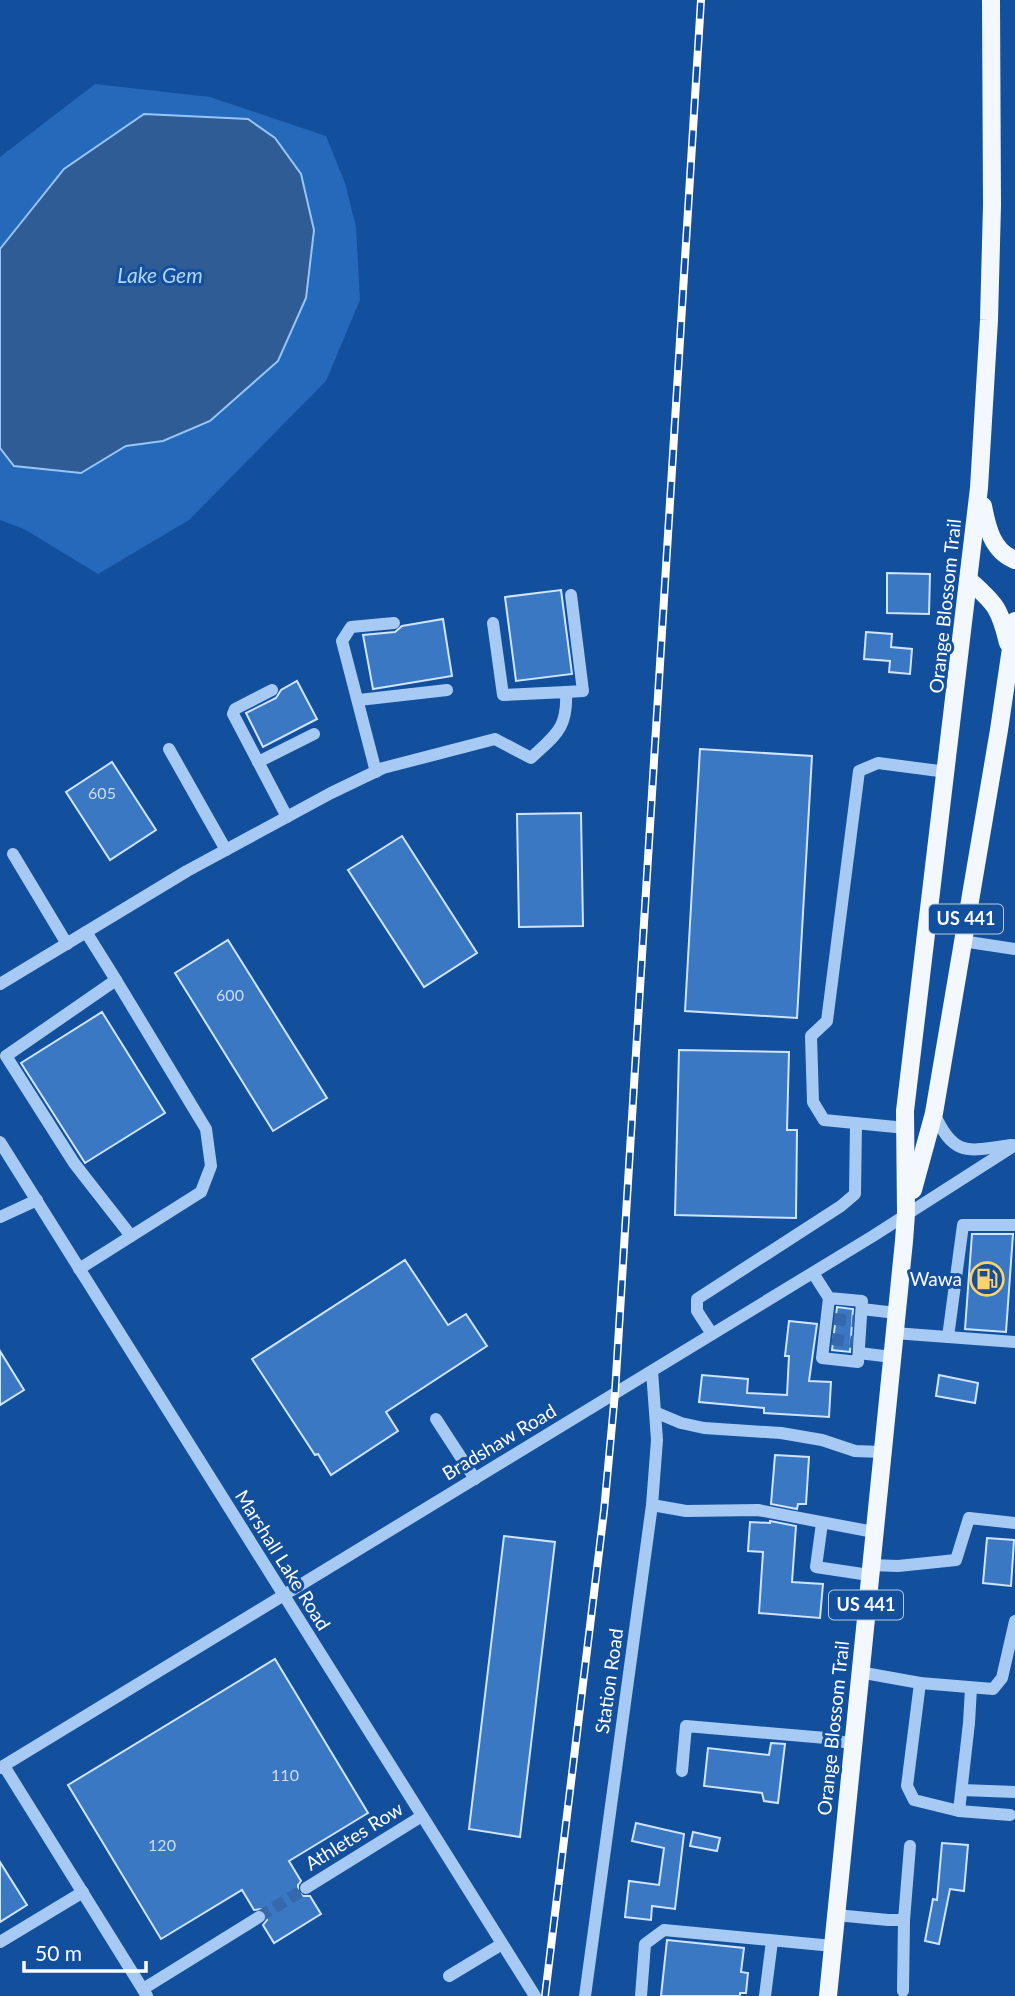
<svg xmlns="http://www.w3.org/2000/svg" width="1015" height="1996" font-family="Lato,sans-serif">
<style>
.green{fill:#2569ba}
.water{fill:#305c95;stroke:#98c5f7;stroke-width:2}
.building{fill:#3b78c3;stroke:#cfe4fe;stroke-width:2}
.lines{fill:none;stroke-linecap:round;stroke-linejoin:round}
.minor-tunnel{stroke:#3669ab;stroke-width:12;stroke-dasharray:12 6;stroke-linecap:butt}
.minor{stroke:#a6caf4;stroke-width:12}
.major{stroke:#f3f8ff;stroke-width:18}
.rail-casing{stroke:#fff;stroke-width:8}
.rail{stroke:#124f9c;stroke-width:5;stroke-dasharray:16;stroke-linecap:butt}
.labels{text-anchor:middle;stroke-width:6;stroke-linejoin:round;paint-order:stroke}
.number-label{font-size:16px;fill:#ceddf0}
.shield{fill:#124f9c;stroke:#b8cae1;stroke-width:2}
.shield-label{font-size:18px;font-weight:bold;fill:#fff}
.street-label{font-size:19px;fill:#fff;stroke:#124f9c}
.poi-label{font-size:19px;fill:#fff;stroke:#124f9c;text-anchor:end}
.water-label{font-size:21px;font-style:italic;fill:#b3d4fa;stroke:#124f9c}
</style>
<rect width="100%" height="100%" fill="#124f9c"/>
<!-- green -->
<path class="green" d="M95 84 210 97 326 136 345 183 356 227 360 300 326 381 189 520 98 574 24 529 0 520V448L14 466 81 473 126 446 143 444 64 169 0 249V157Z"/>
<!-- water -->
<path class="water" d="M144 114 248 119 275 138 301 174 314 230 306 298 278 361 210 421 163 441 126 446 81 473 14 466 0 448V249L64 169Z"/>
<!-- building -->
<g class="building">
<path d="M887 573 930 574 929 614 887 613Z"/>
<path d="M561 590 572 674 516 681 505 597Z"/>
<path d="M443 619 452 676 373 689 363 635 395 632 402 626Z"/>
<path d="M866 632 892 634 891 647 912 649 910 674 889 672 890 661 864 659Z"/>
<path d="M297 681 317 719 263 747 246 713 276 698 281 690Z"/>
<path d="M700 749 812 756 797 1018 685 1011Z"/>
<path d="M112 762 156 830 110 860 66 792Z"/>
<path d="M581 813 583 926 519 927 517 814Z"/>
<path d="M402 836 477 953 424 987 348 870Z"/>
<path d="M228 940 327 1098 273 1131 175 973Z"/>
<path d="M102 1012 165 1113 85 1163 21 1063Z"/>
<path d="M679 1050 789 1052 787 1130H797L796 1218 675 1215Z"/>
<path d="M972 1234H1013L1006 1332 965 1329Z"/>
<path d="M405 1260 448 1325 466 1314 487 1346 386 1412 398 1431 331 1475 318 1454 315 1455 252 1359Z"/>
<path d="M837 1307 853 1309 850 1352 832 1350Z"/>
<path d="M789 1321 817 1324 809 1381 831 1382 829 1417 764 1413V1408L699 1402 702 1375 748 1379 747 1393 787 1395 789 1356H785Z"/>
<path d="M0 1351 24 1390 0 1405Z"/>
<path d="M939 1375 978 1383 975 1403 936 1396Z"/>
<path d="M775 1455 809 1457 806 1504H798L797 1509 771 1504Z"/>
<path d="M770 1521 796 1526 792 1582 823 1584 820 1618 759 1613 763 1552 748 1551 750 1522 770 1523Z"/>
<path d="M504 1536 555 1542 520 1837 469 1829Z"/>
<path d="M987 1538 1014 1540 1011 1586 983 1583Z"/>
<path d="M275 1659 368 1813 289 1861 301 1881 298 1885V1892L303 1896H310L321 1914 274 1943 263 1925 267 1920V1913L262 1909 254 1910 242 1890 161 1939 68 1785Z"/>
<path d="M771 1743 785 1744 778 1803 764 1801 762 1793 704 1786 708 1748 769 1755Z"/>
<path d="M636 1823 684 1834 675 1909 652 1906 651 1920 625 1917 629 1881 659 1885 664 1848 632 1841Z"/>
<path d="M693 1832 720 1838 717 1851 690 1846Z"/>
<path d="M942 1843 968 1845 964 1891 950 1889 939 1944 925 1941 933 1899 937 1900Z"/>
<path d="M0 1862 27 1905 0 1922Z"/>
<path d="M667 1940 744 1948 741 1972 748 1973 746 1993H740V1996H661Z"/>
</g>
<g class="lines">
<!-- minor-tunnel -->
<g class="minor-tunnel">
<path d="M834 1319 854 1321"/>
<path d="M832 1339 853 1342"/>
<path d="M259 1917 306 1888"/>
</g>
<!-- minor -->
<g class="minor">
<path d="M272 690 235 709 233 714 287 817"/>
<path d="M566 692 583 691 571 595"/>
<path d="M359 700 447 690"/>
<path d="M169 749 226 850"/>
<path d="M258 762 314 734"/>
<path d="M376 772 342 641 351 627 394 623"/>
<path d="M13 854 67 944"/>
<path d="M86 932 116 980 6 1056 74 1163 131 1236"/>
<path d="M962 941 1015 949"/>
<path d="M0 984 187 871 331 793 383 768 495 739 531 758C555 735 568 729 566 692L503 695 493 623"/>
<path d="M934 1113C954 1158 968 1151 1011 1145"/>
<path d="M906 1128 824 1120 813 1102 811 1036 827 1021 859 771 878 763 947 772"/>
<path d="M0 1142 535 1996"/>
<path d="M0 1217 37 1200"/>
<path d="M79 1269 201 1192 211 1166 206 1129 116 980"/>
<path d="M813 1273 829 1298 862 1301 858 1362 822 1358 829 1298"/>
<path d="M862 1309 896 1313"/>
<path d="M894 1333 1015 1342"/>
<path d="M712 1334 697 1311V1299L841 1206 855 1194 856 1124"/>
<path d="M948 1337 963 1225H1015"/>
<path d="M859 1353 892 1357"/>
<path d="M657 1413 681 1423 704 1428 781 1433 822 1440 855 1451 882 1452"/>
<path d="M436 1419 475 1479"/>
<path d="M652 1505 686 1511 758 1510 874 1532"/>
<path d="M822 1523 816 1567 869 1575"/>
<path d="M870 1565 898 1566 956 1560 969 1518 1015 1523"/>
<path d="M859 1672 920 1683 993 1689 1002 1678 1015 1621"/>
<path d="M920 1683 907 1786 914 1800 959 1811 1010 1815"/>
<path d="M4 1766 147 1996"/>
<path d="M0 1768 873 1236 1015 1145"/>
<path d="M682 1771 686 1726 826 1738 852 1744"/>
<path d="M962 1790 1015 1792"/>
<path d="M959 1811 969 1723 971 1688"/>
<path d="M306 1888 422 1816"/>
<path d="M836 1915 888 1920H904L910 1846"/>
<path d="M0 1942 83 1892"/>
<path d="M449 1976 502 1944"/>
<path d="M143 1989 259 1917"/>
<path d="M903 1991 904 1920"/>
<path d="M585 1996 652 1505 657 1440 652 1371"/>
<path d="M641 1996 645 1944 664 1930 833 1946"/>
<path d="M765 1996 772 1941"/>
</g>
<!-- major -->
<g class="major">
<path d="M983 506C987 527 992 551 1015 560"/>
<path d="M970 581C996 604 1000 609 1008 643"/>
<path d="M913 1190 934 1113 999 730 1015 621"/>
<path d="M828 1996 904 1241 906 1214 905 1111 979 488 989 320 992 205 991 0"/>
</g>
<defs>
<path id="rail" d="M545 1996 604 1511 615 1393 701 0"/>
</defs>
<!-- rail casing -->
<use href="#rail" class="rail-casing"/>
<!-- rail -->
<use href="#rail" class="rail"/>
</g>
<!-- icons -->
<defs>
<symbol id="fuel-ring" viewBox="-11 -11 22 22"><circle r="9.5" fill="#124f9c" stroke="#ffd369" stroke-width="1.5"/><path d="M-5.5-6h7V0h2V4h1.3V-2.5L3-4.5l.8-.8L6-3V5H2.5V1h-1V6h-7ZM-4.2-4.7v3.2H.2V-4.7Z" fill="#ffd369"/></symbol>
</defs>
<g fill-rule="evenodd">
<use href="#fuel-ring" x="968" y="1260" width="38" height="38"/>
</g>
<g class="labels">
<!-- number labels -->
<g class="number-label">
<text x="102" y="799">605</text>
<text x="230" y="1001">600</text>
<text x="285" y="1781">110</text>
<text x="162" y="1851">120</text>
</g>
<!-- shield labels -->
<g class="shield">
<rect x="929" y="904.5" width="74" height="29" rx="5"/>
<rect x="829" y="1590.5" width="74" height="29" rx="5"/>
</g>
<g class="shield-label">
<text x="966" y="925">US 441</text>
<text x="866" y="1611">US 441</text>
</g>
<!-- street labels -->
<g class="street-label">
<text transform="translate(945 606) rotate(-84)" y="7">Orange Blossom Trail</text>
<text transform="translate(499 1442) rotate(-31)" y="7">Bradshaw Road</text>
<text transform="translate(283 1560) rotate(58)" y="7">Marshall Lake Road</text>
<text transform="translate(609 1681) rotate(-82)" y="7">Station Road</text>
<text transform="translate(833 1728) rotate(-84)" y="7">Orange Blossom Trail</text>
<text transform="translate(354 1836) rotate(-32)" y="7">Athletes Row</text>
</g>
<!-- poi labels -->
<g class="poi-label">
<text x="962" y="1286">Wawa</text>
</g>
<!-- water labels -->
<g class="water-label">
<text x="160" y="283">Lake Gem</text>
</g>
</g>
<!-- scale -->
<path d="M24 1961v10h122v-10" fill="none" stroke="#ffffff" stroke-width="3.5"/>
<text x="35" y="1961" font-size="21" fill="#ffffff" stroke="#124f9c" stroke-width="5" paint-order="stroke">50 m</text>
</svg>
